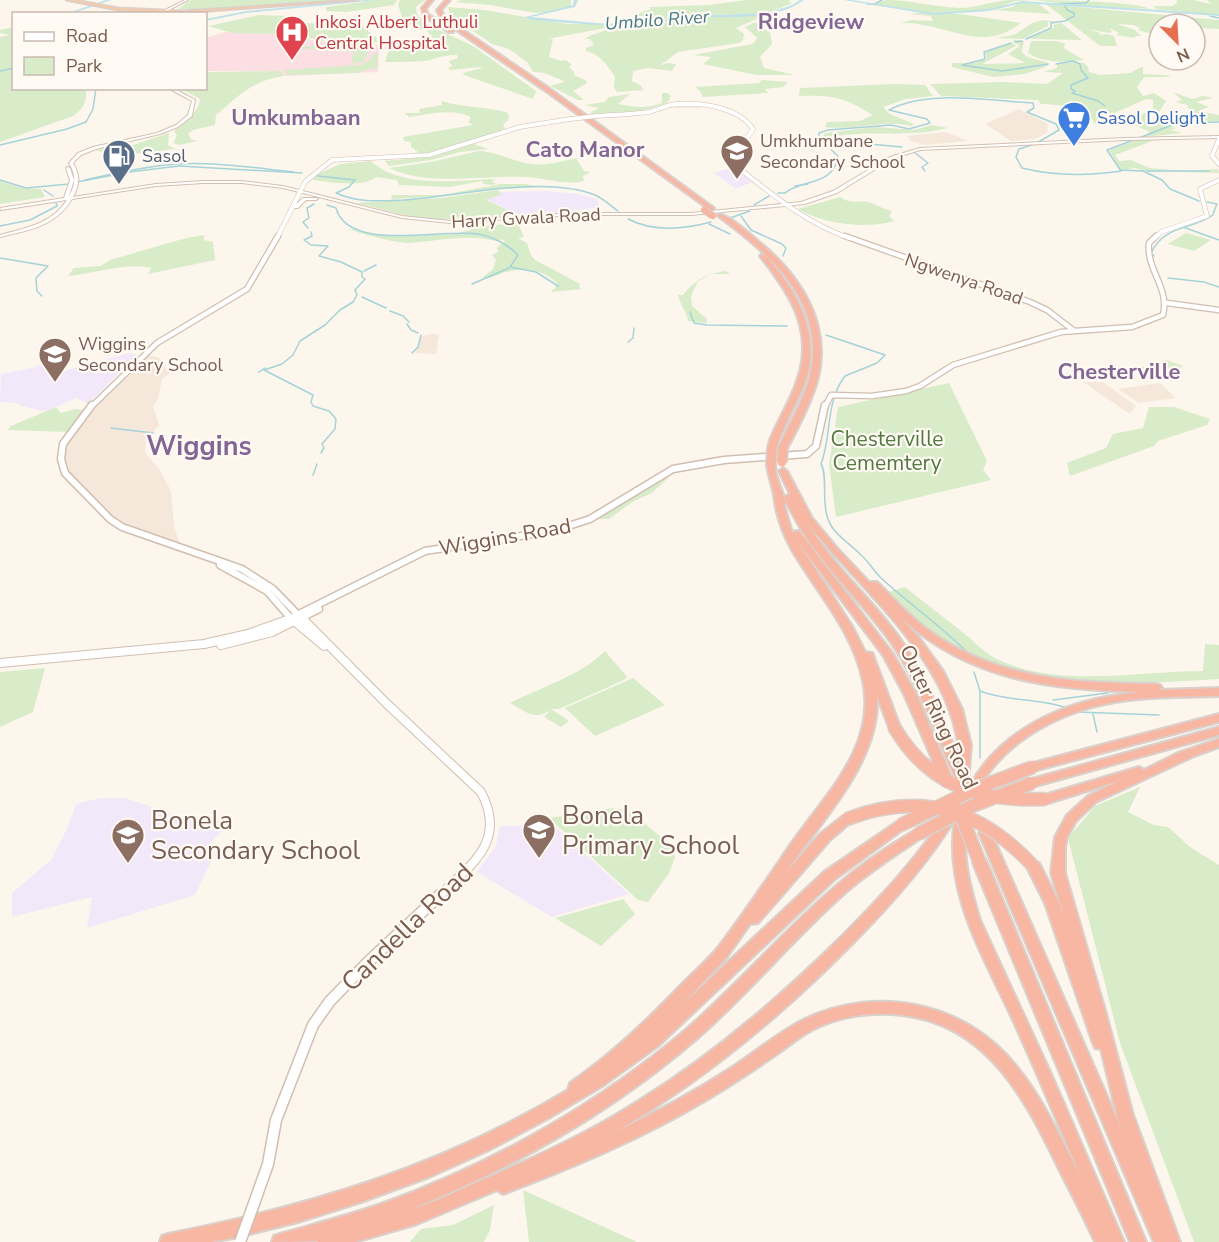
<svg xmlns="http://www.w3.org/2000/svg" width="1219" height="1242" font-family="'Nunito Sans',sans-serif">
<style>
.residential{fill:#f5e8da}
.education{fill:#f3e8fa}
.medical{fill:#fbdfe3}
.green{fill:#d8ecc9}
.lines{fill:none;stroke-linecap:round;stroke-linejoin:round}
.stream{stroke:#a5d3da;stroke-width:1.5}
.river{fill:#bfe3e8;fill-rule:evenodd}
.tertiary-far5-casing{stroke:#d1beb0;stroke-width:4.5}
.tertiary-far4-casing{stroke:#d1beb0;stroke-width:5}
.tertiary-far3-casing{stroke:#d1beb0;stroke-width:7}
.tertiary-far2-casing{stroke:#d1beb0;stroke-width:9}
.tertiary-far1-casing{stroke:#d1beb0;stroke-width:10}
.tertiary-casing{stroke:#d1beb0;stroke-width:13}
.secondary-casing{stroke:#d6c0b0;stroke-width:2}
.trunk-casing{stroke:#dad1cd;stroke-width:3}
.motorway-casing{stroke:#dad1cd;stroke-width:4}
.tertiary-far5{stroke:#fff;stroke-width:3}
.tertiary-far4{stroke:#fff;stroke-width:4}
.tertiary-far3{stroke:#fff;stroke-width:4.5}
.tertiary-far2{stroke:#fff;stroke-width:6}
.tertiary-far1{stroke:#fff;stroke-width:8}
.tertiary{stroke:#fff;stroke-width:10}
.secondary{fill:#fff;fill-rule:evenodd}
.trunk{fill:#f9c8a4;fill-rule:evenodd}
.motorway{fill:#f7b7a3;fill-rule:evenodd}
.tertiary-bridge-far1-casing{stroke:#d1beb0;stroke-width:5;stroke-linecap:butt}
.tertiary-bridge-casing{stroke:#d1beb0;stroke-width:13;stroke-linecap:butt}
.motorway-bridge-far2-casing{stroke:#dad1cd;stroke-width:8;stroke-linecap:butt}
.motorway-bridge-far1-casing{stroke:#dad1cd;stroke-width:12;stroke-linecap:butt}
.motorway-bridge-casing{stroke:#dad1cd;stroke-width:15;stroke-linecap:butt}
.tertiary-bridge-far1{stroke:#fff;stroke-width:4}
.tertiary-bridge{stroke:#fff;stroke-width:10}
.motorway-bridge-far2{stroke:#f7b7a3;stroke-width:6}
.motorway-bridge-far1{stroke:#f7b7a3;stroke-width:9}
.motorway-bridge{stroke:#f7b7a3;stroke-width:12}
.labels{text-anchor:middle;stroke-width:4.5;stroke-linejoin:round;paint-order:stroke}
.far-water-label{font-size:18px;font-style:italic;fill:#437c86;stroke:#fffaf3}
.far-health-label{font-size:18px;fill:#be3a42;stroke:#fffaf3;text-anchor:start}
.far-shop-label{font-size:18px;fill:#366cbe;stroke:#fffaf3;text-anchor:start}
.far-education-label{font-size:18px;fill:#785e54;stroke:#fffaf3;text-anchor:start}
.far-service-label{font-size:18px;fill:#4e5e75;stroke:#fffaf3;text-anchor:start}
.far-street-label{font-size:18px;fill:#7a5c4d;stroke:#fffaf3}
.park-label{font-size:21px;fill:#537a41;stroke:#fffaf3}
.street-label{font-size:21px;fill:#7a5c4d;stroke:#fffaf3}
.far-district-label{font-size:22px;font-weight:bold;fill:#846695;stroke:#fffaf3}
.near-education-label{font-size:26px;fill:#785e54;stroke:#fffaf3;text-anchor:start}
.near-street-label{font-size:26px;fill:#7a5c4d;stroke:#fffaf3}
.district-label{font-size:27px;font-weight:bold;fill:#846695;stroke:#fffaf3}
</style>
<rect width="100%" height="100%" fill="#fdf6ec"/>
<!-- residential -->
<g class="residential">
<path d="M1019 109 1048 124 1047 133 1035 139 1011 141 985 124Z"/>
<path d="M946 132 969 141 924 145 909 140 910 138 906 136Z"/>
<path d="M433 334 439 335 436 354 415 353 421 336Z"/>
<path d="M149 355 159 358 170 373 162 379 158 400 153 406 159 425 146 441 145 453 159 469 171 491 174 526 180 545 119 521 71 476 64 463 66 443 95 404Z"/>
<path d="M1083 382H1103L1136 406 1130 414Z"/>
<path d="M1160 383 1176 398 1139 403 1118 389Z"/>
</g>
<!-- education -->
<g class="education">
<path d="M727 169 736 170 752 182 736 189 714 173Z"/>
<path d="M547 191 579 194 596 199 599 203 596 208 506 217 507 209 486 199 501 194 500 192Z"/>
<path d="M129 353 137 355 88 404 77 398 48 410 41 411 22 406 17 403 0 402 1 374 32 368 43 363 64 371Z"/>
<path d="M100 798H125L222 831 210 843 215 853 195 895 87 928 92 897 12 917V893L51 860 67 829 76 804Z"/>
<path d="M546 818 629 894 552 917 477 872 496 846 500 826H516Z"/>
</g>
<!-- medical -->
<path class="medical" d="M300 30 310 31 300 36 315 41 367 45 386 44 379 52 378 72 285 76 281 71H206V38L225 32 276 34Z"/>
<!-- green -->
<g class="green">
<path d="M191 0H338L230 9H178Z"/>
<path d="M377 0H397L394 5 347 12 326 11V7Z"/>
<path d="M400 0H425L416 7 417 14 426 24 473 46 536 91 533 99 464 75 463 73 482 68 480 67 450 70 448 68 452 66 449 61 458 58 457 55C447 55 438 57 430 60 423 62 394 62 385 62L388 52 409 48 419 40 429 42 433 37 426 30 404 22 398 5Z"/>
<path d="M461 0H571V6L551 12 536 13 490 5 455 2Z"/>
<path d="M746 0H792L788 1 792 3 768 13 688 16 674 20 634 15 651 9 649 7 709 5Z"/>
<path d="M886 0C911 0 934 7 959 8 975 8 993 1 1009 0 1037 0 1131 0 1150 9L1082 6 1033 0 1015 1 1000 7 985 10 937 14 872 5Z"/>
<path d="M1176 0H1193L1211 4 1207 0H1219V14L1209 15 1156 9 1153 6H1173L1178 2Z"/>
<path d="M1020 2 1038 3 1051 14 994 10 1013 7Z"/>
<path d="M1046 4 1219 20V29L1195 28V24H1159V36L1138 30 1140 28 1134 25 1117 24 1135 30 1141 36H1135V38L1116 35 1119 33 1110 28 1112 32 1109 33 1087 29 1100 33 1099 35 1107 34 1114 36 1117 46H1100Z"/>
<path d="M448 7 484 10 568 24 664 23 692 17 768 14 736 28 744 34 743 40 739 43 678 52 659 66 667 63 676 64 672 71 648 68 633 71 632 81 640 85 644 90 617 92 614 88 615 77C607 65 601 55 586 51V48L594 45 590 39H584C592 34 606 31 611 27L547 39H553L549 57 561 61 566 60 572 65 569 67 574 72V75L587 81 586 84 573 91 584 100H578L550 86 564 82 562 80 544 73 533 72 527 62 509 49 492 44 470 29 463 28 451 18Z"/>
<path d="M917 13 960 14 1021 23C985 50 961 31 923 25 916 23 907 23 900 23L912 20 933 21 931 16 910 14Z"/>
<path d="M259 15 289 16 288 20 294 23 359 24 377 38V42L352 46 331 44 328 42 300 36 309 31 276 34 232 33 208 26Z"/>
<path d="M1043 20 1059 22H1048V26L1023 39 994 38 1014 35 1032 23Z"/>
<path d="M755 22 770 33 772 44 760 57 764 68 795 75H756L703 64 711 57 693 55 753 44 757 38 745 27Z"/>
<path d="M1061 23 1082 40 1031 39 1030 37 1054 28 1053 25Z"/>
<path d="M13 27 14 88 85 89C89 100 83 109 73 116L0 142V37L9 35 0 33V30Z"/>
<path d="M1012 40 1024 41 1022 52 1027 57 1049 63 1017 68 1050 65 1025 74 993 77 952 67V63H975L987 59 985 52 1013 43 1016 46 982 64 1025 63 1008 54 1020 46Z"/>
<path d="M1031 41H1056L1066 44 1064 46 1065 49 1084 60C1064 62 1046 64 1028 53Z"/>
<path d="M306 46 358 48 369 50 364 61 344 66 353 63 352 57 355 53 341 50 282 48Z"/>
<path d="M374 53H378L377 69 373 68 358 73 287 75 285 70 360 65 371 59Z"/>
<path d="M1075 62 1084 63 1088 67 1089 72 1100 75 1130 73 1143 66V74L1166 75 1171 77H1144L1137 87 1143 96 1154 93 1166 101 1159 112 1151 113 1146 121 1150 122 1171 116 1192 115 1187 105 1176 102 1182 100 1173 92 1192 99 1203 96 1213 98 1196 102 1209 107 1198 111 1219 115V121L1190 123 1183 120 1181 122 1186 126 1174 124 1172 127 1176 128 1170 130 1183 133 1142 137 1150 132 1135 125 1140 120 1141 115 1153 108V100L1146 99 1108 116 1103 120 1104 125 1095 124C1087 105 1059 105 1041 104L1038 100 941 96 930 84 1004 82 1047 84 1063 73 1043 72 1057 68V64Z"/>
<path d="M281 71 284 76C251 81 240 95 216 115L215 125 193 130 188 134 191 139 197 141 180 145 173 143 177 136 174 131C184 124 199 112 200 99L181 89 206 88V72Z"/>
<path d="M762 80 788 82 783 87 765 89 768 93 703 97 700 91 695 87 759 83Z"/>
<path d="M896 84 925 85 933 96 906 99 883 107 890 114 914 124 912 126C883 119 855 131 825 127L827 122 860 121 873 115C843 97 834 95 799 96L800 88Z"/>
<path d="M662 93H668L671 96 667 103 642 111 595 115 590 113 599 108 585 105 605 102 609 97 630 94 618 104C634 107 646 109 662 103Z"/>
<path d="M442 101C462 108 487 106 508 113L509 119 503 125 505 129 444 150 414 155 418 152 411 147V142L404 141 403 137 473 125 468 122 471 117C452 108 429 114 409 117L404 113H420L419 109 442 105Z"/>
<path d="M932 125 948 128C906 139 863 128 821 139L825 133 876 127 914 130Z"/>
<path d="M169 133 168 145 175 149 119 156 95 150 130 146Z"/>
<path d="M1137 140H1155L1115 155 1119 161 1131 160 1150 168 1186 171 1218 169 1219 173 1144 171 1135 168 1121 170 1109 150Z"/>
<path d="M474 144 488 149 460 152 431 160 389 166 385 161 435 156Z"/>
<path d="M479 151C496 152 509 159 525 163 543 167 559 162 576 158L584 171 591 172 583 176 584 181C565 186 543 177 524 177 480 175 430 187 389 168L431 162Z"/>
<path d="M371 161C400 188 454 181 491 179L497 180 492 181 493 183 497 182 493 185 483 184 482 181 450 187 399 185 397 180 376 177C364 188 330 182 313 180L314 176 340 164Z"/>
<path d="M0 181 22 188 41 189 45 197 0 204Z"/>
<path d="M501 184H525L540 187 495 189 433 197 392 199 391 195H442Z"/>
<path d="M498 190 502 194 486 200 508 210 506 217C473 220 438 222 404 215 388 211 371 206 355 203L441 198Z"/>
<path d="M840 197C853 206 862 198 874 204 880 207 885 209 892 211L889 216 894 221C866 230 821 223 798 209Z"/>
<path d="M518 223 524 237 518 238 527 243 531 255 535 260 580 284 579 287 582 289 551 292 558 284C543 269 523 267 503 273 496 275 492 278 484 279L483 277 493 269 496 260 492 255 498 252 497 248 505 241 501 239 499 242C470 233 440 241 410 243 395 243 360 234 346 228L372 234 401 236 457 234 481 226Z"/>
<path d="M1186 233 1211 240 1194 251 1168 244Z"/>
<path d="M204 235V240L213 242 215 260 148 274 151 268C128 262 93 274 68 276L74 268 101 266 110 260 186 238Z"/>
<path d="M726 271 730 274H712L698 281 691 296 692 306 707 319V323L688 321C687 311 680 305 678 295H683C696 279 706 274 726 271Z"/>
<path d="M1167 360 1183 366 1175 372 1173 380 1149 378V375L1129 370 1142 366 1152 370 1161 361Z"/>
<path d="M949 383 987 461 983 470 991 480 836 517 829 464 838 407Z"/>
<path d="M56 407 61 413 75 409 84 410 68 432 8 430 11 426Z"/>
<path d="M1149 407H1174L1210 419 1207 425 1158 441 1154 446 1070 476 1067 463 1106 448 1113 434 1143 428Z"/>
<path d="M669 473 671 475 652 493 632 502 609 519H593Z"/>
<path d="M905 587C925 603 946 619 966 635 975 642 984 653 995 658 1055 689 1138 671 1203 671L1205 644 1219 645V679C1127 684 1023 694 942 641 922 628 905 609 888 592Z"/>
<path d="M605 651 627 677 624 680 559 709H551L569 721 561 727 544 717 551 710C533 721 527 712 510 703 541 687 580 676 605 651Z"/>
<path d="M45 668 33 712 0 727V672Z"/>
<path d="M633 678 665 705 595 736 565 708Z"/>
<path d="M1140 787 1128 812 1154 825 1168 827 1190 847 1219 865V1242H1194L1120 1043 1068 838 1095 806Z"/>
<path d="M614 808 630 812 671 845 675 857 669 873 648 902 638 900 549 818Z"/>
<path d="M623 899 635 914 601 946 555 918Z"/>
<path d="M523 1190 637 1242H529Z"/>
<path d="M494 1205 490 1230 484 1242H410L421 1229 453 1225Z"/>
</g>
<g class="lines">
<!-- stream -->
<g class="stream">
<path d="M867 4H875L882 0"/>
<path d="M1059 4 1086 3 1089 0"/>
<path d="M1210 16 1219 18"/>
<path d="M1026 39 1051 28V23L1065 21 1074 16V13L1067 10 1064 4"/>
<path d="M1015 42 1022 41"/>
<path d="M1011 43 984 52 985 59 962 65 1002 71 1048 64"/>
<path d="M1056 64 1073 61 1080 64 1081 70 1088 78 1071 85V89L1075 91 1072 93 1098 101 1105 106"/>
<path d="M0 71 14 68"/>
<path d="M1139 138 1182 121 1189 123 1219 122"/>
<path d="M819 139V133L828 130 891 125 909 129 930 123 927 119 889 110C927 89 990 101 1033 103L1034 108 1027 112 1056 124 1059 130 1035 144 1019 149 1016 157 1022 168C1054 176 1088 176 1121 171L1107 150 1136 139"/>
<path d="M869 144 902 147"/>
<path d="M0 145 67 129 86 122 93 109 96 88"/>
<path d="M827 145 865 143"/>
<path d="M914 152 928 163 922 167 925 171"/>
<path d="M1120 170 1143 171 1162 180 1170 189 1199 201"/>
<path d="M1147 171H1209"/>
<path d="M318 176 355 180 349 187 336 193C358 203 380 201 404 200 459 196 544 175 595 195 604 199 611 206 618 211"/>
<path d="M0 180 26 188 69 184"/>
<path d="M85 180C115 173 146 166 177 164 216 162 255 168 294 172"/>
<path d="M77 182 129 172 179 166 302 173"/>
<path d="M795 186 808 184"/>
<path d="M44 190 53 196"/>
<path d="M778 193H785C802 179 834 186 838 156L824 143"/>
<path d="M1207 202 1217 204 1213 214"/>
<path d="M327 205 336 208C348 253 442 228 478 234 494 237 506 243 518 255L510 267 536 272 558 286"/>
<path d="M754 205 769 196"/>
<path d="M741 216 751 230 782 244 786 248 783 256"/>
<path d="M730 218 750 211"/>
<path d="M628 219C653 232 685 229 711 222"/>
<path d="M709 224 730 234"/>
<path d="M0 226 30 220 57 206 56 203"/>
<path d="M1183 227 1219 240"/>
<path d="M308 228 303 222 309 218 307 208 314 204"/>
<path d="M311 232 312 236 304 240 311 245 328 246 319 256 341 262 362 272V277L365 279 355 290 357 295 353 302 340 310 325 325 300 341 293 355 282 364 264 370 313 395 311 402 313 406 329 411 336 419 335 429 322 444 324 448 321 453"/>
<path d="M1154 256 1151 253C1165 224 1190 231 1213 215"/>
<path d="M0 258 48 266 36 278 37 291 42 296"/>
<path d="M364 271 376 265"/>
<path d="M1168 278 1204 282 1219 287"/>
<path d="M472 284 509 268"/>
<path d="M362 297 386 308"/>
<path d="M390 311 403 316 409 322"/>
<path d="M690 312 694 323 707 325 787 326"/>
<path d="M407 324 411 330 418 333"/>
<path d="M826 335 885 355 877 363 845 376C825 402 832 436 821 464 829 477 819 508 832 527 839 538 853 546 862 556 869 562 874 571 880 577 909 604 940 625 968 653"/>
<path d="M628 342 633 338 634 328"/>
<path d="M412 353 418 347 421 335"/>
<path d="M259 372 265 368"/>
<path d="M111 428 153 433"/>
<path d="M313 475 317 464"/>
<path d="M974 672 980 691C1008 702 1039 698 1067 708"/>
<path d="M980 691V758"/>
<path d="M1053 700 1108 693"/>
<path d="M1077 712 1159 715"/>
<path d="M1093 714 1097 732"/>
</g>
<!-- river -->
<g class="river">
<path d="M106 0H111L71 14H65Z"/>
<path d="M366 0H378L246 13 206 21V19L246 11Z"/>
<path d="M574 0H578L575 7 531 17 607 24 652 22 686 16 768 13 792 5 800 0H804C773 23 724 15 688 18 676 19 664 23 652 24 612 28 572 23 533 20L525 17 573 5Z"/>
<path d="M844 0H852L934 13 989 9 1022 1 1219 14V16L1022 3 989 11 934 15Z"/>
</g>
<defs>
<path id="tertiary-far5" d="M670 105H699"/>
<g id="tertiary-far4">
<path d="M597 116C614 115 632 114 649 112 658 110 666 105 676 104 700 102 739 107 753 129 746 143 729 148 736 166 773 195 804 222 849 238"/>
<path d="M1219 139 1212 156 1219 164"/>
<path d="M277 238 305 182 332 160 429 155 520 127 570 119"/>
<path d="M1155 238 1161 232 1207 216 1200 189 1219 180"/>
</g>
<g id="tertiary-far3">
<path d="M845 236 1030 302 1047 310 1073 330"/>
<path d="M1167 303 1219 310"/>
<path d="M91 407 157 343 247 289 278 236"/>
<path d="M825 407 831 395 872 396 906 391 920 386 953 365 1061 332 1132 327 1163 315C1170 288 1146 270 1149 243L1156 236"/>
</g>
<g id="tertiary-far2">
<path d="M92 405 63 444 61 459 65 473 110 519 122 527 242 569 273 589 305 622"/>
<path d="M220 565 267 591 294 622"/>
<path d="M283 622 425 551 553 531 590 519 673 469 724 460 807 454 816 446 825 405"/>
<path d="M293 622 319 609"/>
</g>
<g id="tertiary-far1">
<path d="M293 620 324 646"/>
<path d="M304 620 386 703 481 792C507 841 472 864 440 895"/>
<path d="M221 645 272 632 296 620"/>
<path d="M0 663 204 644 248 634 287 620"/>
</g>
<path id="tertiary" d="M252 1209 268 1164 276 1120 313 1025 330 1001 367 963 441 894"/>
<g id="secondary">
<path d="M185 0H188L161 14H157Z"/>
<path d="M168 88H173L195 100 192 116 178 127 160 134 96 149 81 155 73 163C80 175 80 184 73 197L156 184 203 181H242L283 186 402 216 450 221 573 213H691L801 202 833 191 890 157 920 148 1125 138 1219 136V138L1125 140 920 150 892 159 837 193 805 204 691 215H573L450 223 402 218 283 188 242 183H203L156 186 72 199C55 227 29 230 0 237V235C25 228 52 224 67 200L1 210 0 208 64 198 70 180 66 168 68 167 70 168 74 180 69 196C76 184 76 175 69 163L78 153 93 147 157 133 176 125 188 115 192 101Z"/>
<path d="M303 198H316L318 199 316 200H306L298 208H294V206Z"/>
</g>
<path id="trunk" d="M66 0H74L118 8 183 11 358 0 183 13 118 10Z"/>
<g id="motorway">
<path d="M429 0H433L426 8 427 14 453 30V32H449L424 16 422 8Z"/>
<path d="M446 0H450L441 10 445 18 547 87 714 208V210H710L543 89 442 20 437 10Z"/>
<path d="M718 214C728 214 750 234 759 242 800 275 831 323 818 378 812 400 797 430 786 450L783 451 779 448C788 424 804 402 810 376 827 302 772 256 718 216Z"/>
<path d="M761 255H765C797 291 823 336 804 385 795 407 783 426 776 449L772 452 768 449 770 440C778 420 790 402 797 381 815 331 790 294 760 256Z"/>
<path d="M771 461 775 464 776 475 786 503 784 505 792 532 799 531 893 654 916 694 944 760 942 763H934L904 694 883 655 797 541 852 626 865 652 872 653 873 655 900 727 898 730H890L877 695C881 761 821 821 786 872L820 834 843 816 847 814 851 816 853 819 851 822 830 840 758 923 750 924 726 958 680 1007 824 872 897 822 901 820 905 822 907 825 905 828 834 880 658 1046 604 1085 547 1119 489 1150 429 1177 361 1202 298 1222 233 1238 211 1242H160L162 1236 168 1234C313 1205 440 1167 568 1090L570 1083C612 1054 649 1019 685 981 697 969 710 958 720 945 745 912 769 876 793 841 827 793 877 745 863 681 853 631 817 593 792 550 782 532 776 514 774 495 772 484 768 475 767 464Z"/>
<path d="M783 468 787 471 812 518 836 547 869 582H877C894 599 911 618 931 632 998 680 1077 683 1156 684L1160 685 1162 688 1160 690 1219 688V696C1181 697 1142 696 1105 704 1047 716 982 755 968 817 960 851 970 888 980 920L1051 1074 1124 1242H1095C1084 1217 1071 1193 1059 1169 1025 1099 988 1025 902 1015 873 1011 841 1016 814 1029 802 1035 791 1044 780 1052 757 1068 733 1084 708 1099 643 1138 574 1167 503 1194L497 1190 417 1224 355 1242H318V1241L272 1242 274 1236 280 1234C315 1224 350 1215 384 1203 494 1163 600 1103 689 1027 740 982 784 930 836 886 860 865 887 847 914 831L918 829 922 831 924 834 922 837C896 855 869 872 845 893 794 938 751 991 700 1036 615 1110 514 1168 409 1210 438 1201 466 1187 494 1175 544 1153 594 1130 640 1100 712 1055 777 1000 838 940 878 900 916 860 947 812L951 810 957 814C985 733 1062 698 1143 692 1052 690 970 681 900 617L919 638 943 671 962 709 971 745 968 784 966 787H958L956 784C957 771 960 756 958 743 945 656 861 590 808 524 833 566 870 597 898 636 923 671 938 710 955 748L953 751H945L943 748C927 712 913 673 890 641 869 611 842 585 820 556 805 538 794 518 784 497L790 494 779 471ZM955 819C943 891 983 955 1012 1018 1036 1070 1058 1124 1081 1177 1061 1140 1044 1100 1017 1067 966 1002 877 984 803 1020 779 1032 754 1053 731 1068 694 1092 655 1113 615 1132 703 1081 780 1017 851 945 890 906 926 866 955 819Z"/>
<path d="M1219 714V722L1033 771 1029 770 1027 767 1029 764 1033 763Z"/>
<path d="M1219 727V735L1032 787 1028 786 1026 783 1028 780 1032 779Z"/>
<path d="M1219 739V747L1194 756 1096 802 1076 821 1067 837 1065 847V873L1106 1014 1133 1115 1180 1242H1154L979 833 981 830 985 828 989 830 991 833 1124 1135 1118 1119 1101 1049 1095 1048 1093 1043 1045 903 1027 867 1029 863 1034 862 1039 863 1059 903 1066 923 1051 873 1055 837 1067 815 1088 796 1119 781 1045 804 1041 802 1039 799 1041 796 1139 767 1144 770 1178 753Z"/>
<path d="M980 858 985 859 987 863 1146 1242H1130L973 863 975 859Z"/>
</g>
</defs>
<!-- tertiary-far5 casing -->
<use href="#tertiary-far5" class="tertiary-far5-casing"/>
<!-- tertiary-far4 casing -->
<use href="#tertiary-far4" class="tertiary-far4-casing"/>
<!-- tertiary-far3 casing -->
<use href="#tertiary-far3" class="tertiary-far3-casing"/>
<!-- tertiary-far2 casing -->
<use href="#tertiary-far2" class="tertiary-far2-casing"/>
<!-- tertiary-far1 casing -->
<use href="#tertiary-far1" class="tertiary-far1-casing"/>
<!-- tertiary casing -->
<use href="#tertiary" class="tertiary-casing"/>
<!-- secondary casing -->
<use href="#secondary" class="secondary-casing"/>
<!-- trunk casing -->
<use href="#trunk" class="trunk-casing"/>
<!-- motorway casing -->
<use href="#motorway" class="motorway-casing"/>
<!-- tertiary-far5 -->
<use href="#tertiary-far5" class="tertiary-far5"/>
<!-- tertiary-far4 -->
<use href="#tertiary-far4" class="tertiary-far4"/>
<!-- tertiary-far3 -->
<use href="#tertiary-far3" class="tertiary-far3"/>
<!-- tertiary-far2 -->
<use href="#tertiary-far2" class="tertiary-far2"/>
<!-- tertiary-far1 -->
<use href="#tertiary-far1" class="tertiary-far1"/>
<!-- tertiary -->
<use href="#tertiary" class="tertiary"/>
<!-- secondary -->
<use href="#secondary" class="secondary"/>
<!-- trunk -->
<use href="#trunk" class="trunk"/>
<!-- motorway -->
<use href="#motorway" class="motorway"/>
<defs>
<path id="tertiary-bridge-far1" d="M570 119 597 116"/>
<path id="tertiary-bridge" d="M240 1242 252 1209"/>
<path id="motorway-bridge-far2" d="M704 210 713 216"/>
<g id="motorway-bridge-far1">
<path d="M782 462 783 448"/>
<path d="M771 464 772 449"/>
</g>
<g id="motorway-bridge">
<path d="M894 727C929 786 979 802 1045 799"/>
<path d="M949 748 968 792"/>
<path d="M938 760 947 782"/>
<path d="M959 810 980 863"/>
<path d="M847 819C921 791 981 809 1034 867"/>
<path d="M901 825 977 788 1033 767"/>
<path d="M918 834 972 806 1032 783"/>
</g>
</defs>
<!-- tertiary-bridge-far1 casing -->
<use href="#tertiary-bridge-far1" class="tertiary-bridge-far1-casing"/>
<!-- tertiary-bridge casing -->
<use href="#tertiary-bridge" class="tertiary-bridge-casing"/>
<!-- motorway-bridge-far2 casing -->
<use href="#motorway-bridge-far2" class="motorway-bridge-far2-casing"/>
<!-- motorway-bridge-far1 casing -->
<use href="#motorway-bridge-far1" class="motorway-bridge-far1-casing"/>
<!-- motorway-bridge casing -->
<use href="#motorway-bridge" class="motorway-bridge-casing"/>
<!-- tertiary-bridge-far1 -->
<use href="#tertiary-bridge-far1" class="tertiary-bridge-far1"/>
<!-- tertiary-bridge -->
<use href="#tertiary-bridge" class="tertiary-bridge"/>
<!-- motorway-bridge-far2 -->
<use href="#motorway-bridge-far2" class="motorway-bridge-far2"/>
<!-- motorway-bridge-far1 -->
<use href="#motorway-bridge-far1" class="motorway-bridge-far1"/>
<!-- motorway-bridge -->
<use href="#motorway-bridge" class="motorway-bridge"/>
</g>
<!-- icons -->
<defs>
<symbol id="hospital-pin" viewBox="-11 -11 22 30"><path d="M0 17L-7.5 6A9.5 9.5 0 1 1 7.5 6Z" fill="#e0444e" stroke="#fffaf3"/><path d="M-5-5h3v3.5h4V-5h3V5h-3V1.5h-4V5h-3Z" fill="#fff"/></symbol>
<symbol id="supermarket-pin" viewBox="-11 -11 22 30"><path d="M0 17L-7.5 6A9.5 9.5 0 1 1 7.5 6Z" fill="#3f7fe0" stroke="#fffaf3"/><path d="M-6-5.5h2.5l.6 2H6L4.5 2H-2.5L-4.4-4H-6ZM-1.5 3.2a1.3 1.3 0 1 0 .1 0ZM3 3.2a1.3 1.3 0 1 0 .1 0Z" fill="#fff"/></symbol>
<symbol id="school-pin" viewBox="-11 -11 22 30"><path d="M0 17L-7.5 6A9.5 9.5 0 1 1 7.5 6Z" fill="#8d6e63" stroke="#fffaf3"/><path d="M0-5L7-2L0 1L-7-2ZM-4 1L0 2.5L4 1V4Q0 6-4 4Z" fill="#fff"/></symbol>
<symbol id="fuel-pin" viewBox="-11 -11 22 30"><path d="M0 17L-7.5 6A9.5 9.5 0 1 1 7.5 6Z" fill="#5c6f8a" stroke="#fffaf3"/><path d="M-5.5-6h7V0h2V4h1.3V-2.5L3-4.5l.8-.8L6-3V5H2.5V1h-1V6h-7ZM-4.2-4.7v3.2H.2V-4.7Z" fill="#fff"/></symbol>
</defs>
<g fill-rule="evenodd">
<use href="#hospital-pin" x="273" y="13" width="38" height="52"/>
<use href="#supermarket-pin" x="1055" y="99" width="38" height="52"/>
<use href="#school-pin" x="718" y="132" width="38" height="52"/>
<use href="#fuel-pin" x="100" y="137" width="38" height="52"/>
<use href="#school-pin" x="36" y="335" width="38" height="52"/>
<use href="#school-pin" x="520" y="811" width="38" height="52"/>
<use href="#school-pin" x="109" y="816" width="38" height="52"/>
</g>
<g class="labels">
<!-- far-water labels -->
<g class="far-water-label">
<text transform="translate(657 20) rotate(-4)" y="6">Umbilo River</text>
</g>
<!-- far-health labels -->
<g class="far-health-label">
<text x="315" y="28">Inkosi Albert Luthuli<tspan x="315" dy="21">Central Hospital</tspan></text>
</g>
<!-- far-shop labels -->
<g class="far-shop-label">
<text x="1097" y="124">Sasol Delight</text>
</g>
<!-- far-education labels -->
<g class="far-education-label">
<text x="760" y="147">Umkhumbane<tspan x="760" dy="21">Secondary School</tspan></text>
<text x="78" y="350">Wiggins<tspan x="78" dy="21">Secondary School</tspan></text>
</g>
<!-- far-service labels -->
<g class="far-service-label">
<text x="142" y="162">Sasol</text>
</g>
<!-- far-street labels -->
<g class="far-street-label">
<text transform="translate(526 218) rotate(-3)" y="6">Harry Gwala Road</text>
<text transform="translate(964 279) rotate(19)" y="6">Ngwenya Road</text>
</g>
<!-- park labels -->
<g class="park-label">
<text x="887" y="446">Chesterville<tspan x="887" dy="24">Cememtery</tspan></text>
</g>
<!-- street labels -->
<g class="street-label">
<text transform="translate(505 537) rotate(-10)" y="7">Wiggins Road</text>
<text transform="translate(939 717) rotate(65)" y="7">Outer Ring Road</text>
</g>
<!-- far-district labels -->
<g class="far-district-label">
<text x="811" y="29">Ridgeview</text>
<text x="296" y="125">Umkumbaan</text>
<text x="585" y="157">Cato Manor</text>
<text x="1119" y="379">Chesterville</text>
</g>
<!-- near-education labels -->
<g class="near-education-label">
<text x="562" y="824">Bonela<tspan x="562" dy="30">Primary School</tspan></text>
<text x="151" y="829">Bonela<tspan x="151" dy="30">Secondary School</tspan></text>
</g>
<!-- near-street labels -->
<g class="near-street-label">
<text transform="translate(407 927) rotate(-44)" y="9">Candella Road</text>
</g>
<!-- district labels -->
<g class="district-label">
<text x="199" y="455">Wiggins</text>
</g>
</g>
<!-- legend -->
<rect x="12" y="12" width="195" height="78" fill="#fffaf3" stroke="#cabbb1" stroke-width="1.5"/>
<rect x="24" y="32" width="30" height="9" fill="#ffffff" stroke="#cabbb1" stroke-width="1.5"/>
<text x="66" y="42" font-size="18" fill="#7a5c4d">Road</text>
<rect x="24" y="57" width="30" height="18" fill="#d8ecc9" stroke="#cabbb1" stroke-width="1.5"/>
<text x="66" y="72" font-size="18" fill="#7a5c4d">Park</text>
<!-- north arrow -->
<g transform="translate(1177 42) rotate(156)"><circle r="28" fill="#fffaf3" stroke="#cabbb1" stroke-width="1.5"/>
<path d="M0-4.5L10 22L0 15L-10 22Z" fill="#e76f51"/>
<text y="-9" font-size="16" font-weight="bold" text-anchor="middle" fill="#7a5c4d">N</text>
</g>
</svg>
